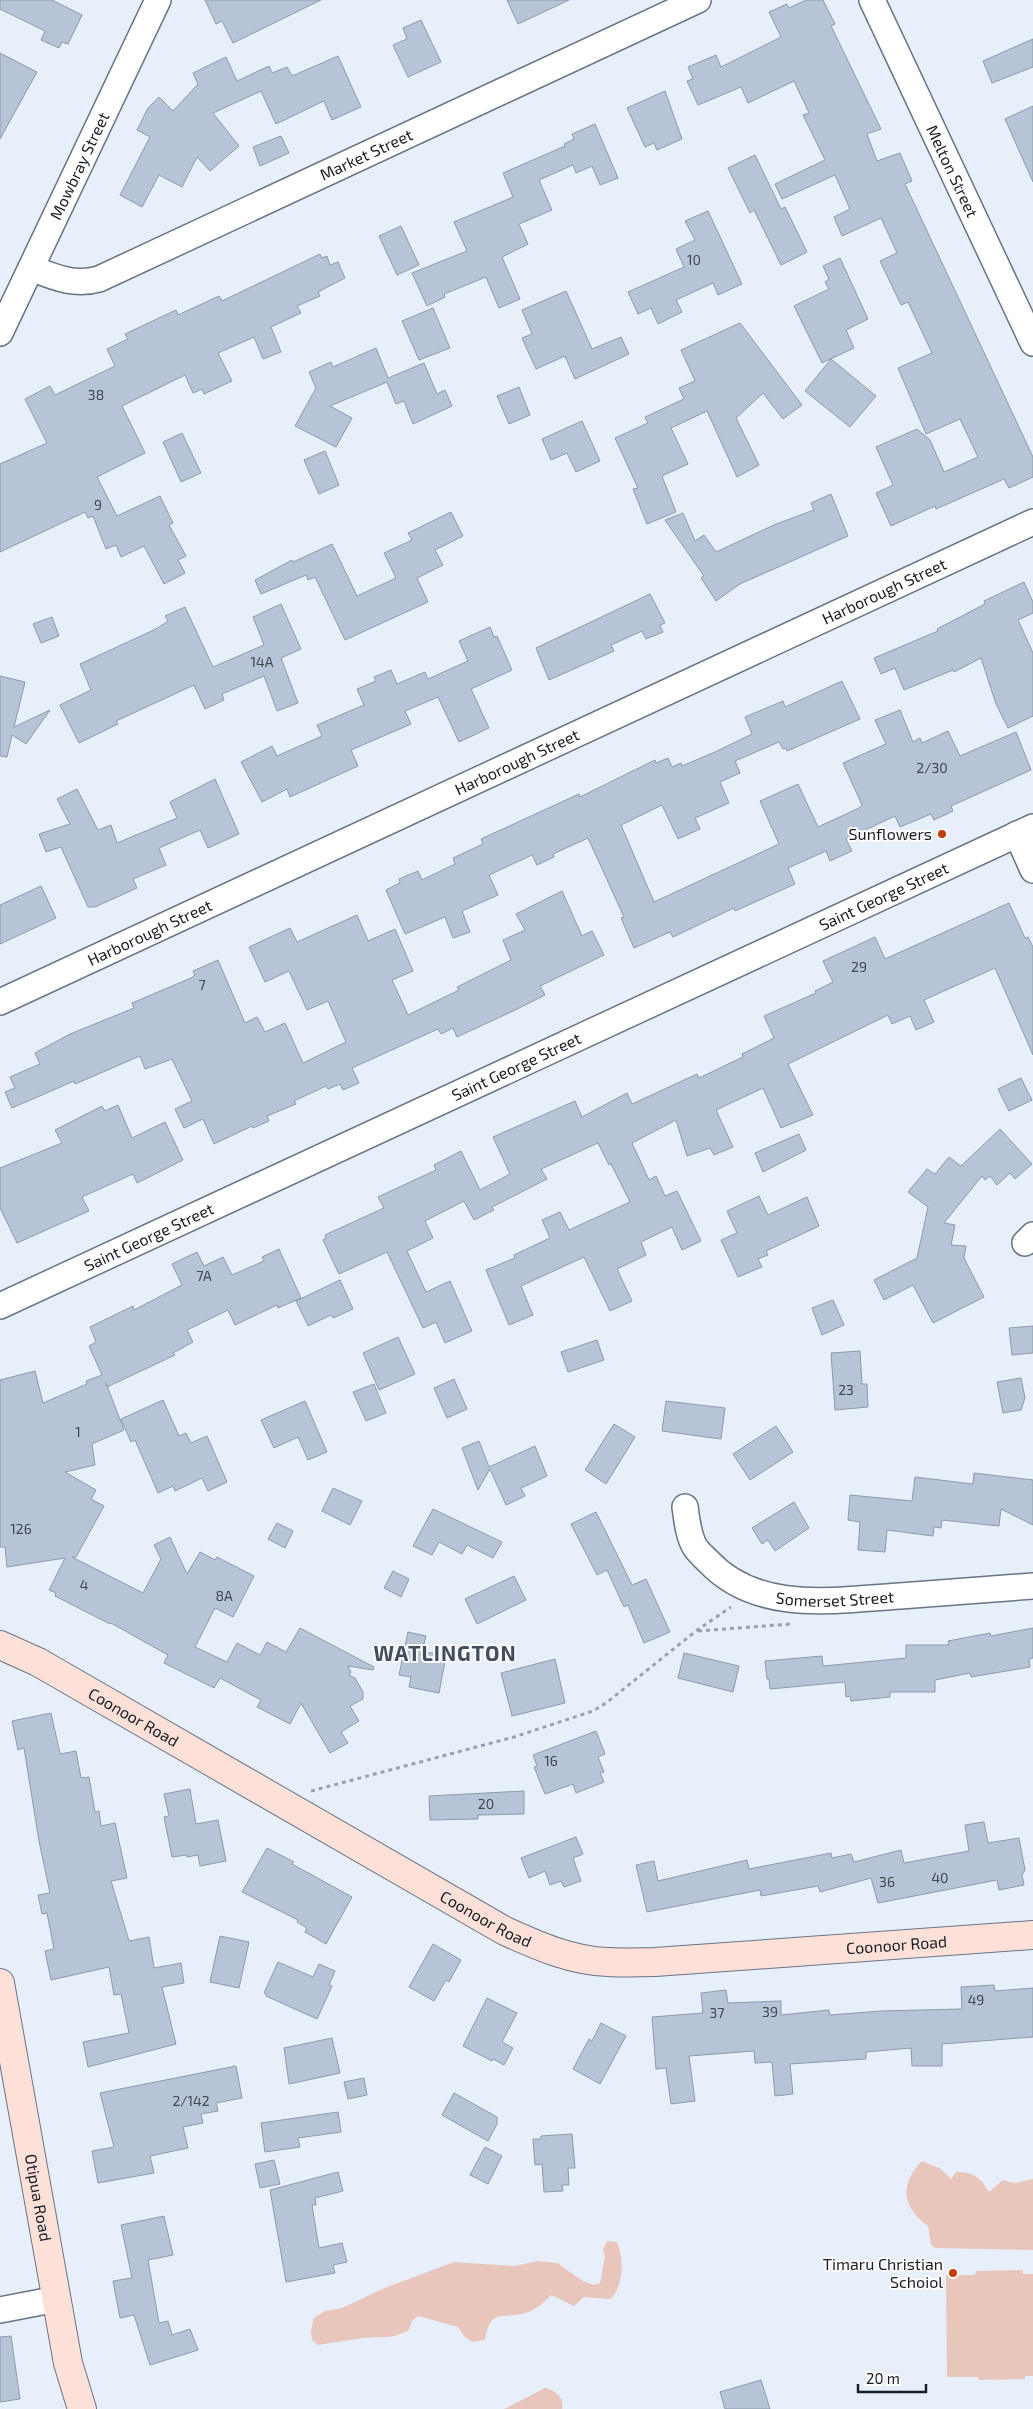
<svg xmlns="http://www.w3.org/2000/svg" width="1033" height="2409" font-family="'Exo 2',sans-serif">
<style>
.green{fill:#e9c6bc}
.building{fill:#b7c4d8;stroke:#8d99ac}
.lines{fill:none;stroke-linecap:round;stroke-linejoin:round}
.street-casing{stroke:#697486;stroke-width:28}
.secondary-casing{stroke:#697486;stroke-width:30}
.path{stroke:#9ba1ab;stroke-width:3;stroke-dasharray:4 4;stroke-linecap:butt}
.street{stroke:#fff;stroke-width:25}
.secondary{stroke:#fde0d7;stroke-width:28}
.poi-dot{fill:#c33b05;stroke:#fcfcfc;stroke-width:2}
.labels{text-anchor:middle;stroke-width:4;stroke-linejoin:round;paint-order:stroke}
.number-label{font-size:14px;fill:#404751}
.street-label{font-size:16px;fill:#191d24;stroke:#fcfcfc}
.poi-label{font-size:16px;fill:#191d24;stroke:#fcfcfc;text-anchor:end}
.district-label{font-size:21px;font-weight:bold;letter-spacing:1px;fill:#424d5d;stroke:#fcfcfc}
</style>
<rect width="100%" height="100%" fill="#e7effb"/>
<!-- green -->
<g class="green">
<path d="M922 2161 941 2169 951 2179 956 2172C974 2172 980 2177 989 2192L1003 2180 1014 2183 1033 2179V2250L935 2248 931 2245 928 2226C902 2208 899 2184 922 2161Z"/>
<path d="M607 2241 617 2242C624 2260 624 2284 611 2299L584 2297 574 2306 551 2295C543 2303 536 2310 525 2313 500 2320 491 2307 485 2340L472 2342 464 2336 458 2327 418 2316 412 2321 409 2330C391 2340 381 2336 362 2338 348 2340 333 2343 318 2345L312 2340 311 2330 314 2318 325 2311 342 2308 387 2287 454 2262 515 2266 538 2261 557 2263 583 2281 594 2285 600 2283 605 2257 603 2249Z"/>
<path d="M1023 2270V2274H1033V2376H1025V2379L978 2380V2377H947L946 2275H975L976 2271Z"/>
<path d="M545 2388C555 2390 565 2398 562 2409H504Z"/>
</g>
<!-- building -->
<g class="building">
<path d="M0 0H52L82 15 68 44 62 42 59 48 41 40 45 31 0 9Z"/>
<path d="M205 0H321L233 43 222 21 216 24Z"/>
<path d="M507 0H569L518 24Z"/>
<path d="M806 0H823L835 24 831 26 881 129 867 134 877 161 900 153 912 181 905 184 1033 457V477L1009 488 1004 479 936 509 935 506 891 526 876 493 893 485 876 447 917 429 930 440 944 472 978 457 960 419 926 434 898 368 932 353 908 302 901 305 880 261 897 253 881 218 842 236 834 217 850 209 835 175 782 199 775 184 825 160 803 115 809 113 794 81 748 103 741 87 698 105 687 81 693 79 688 67 716 55 721 67 781 37 769 12 787 4 789 8Z"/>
<path d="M421 20 441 62 408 77 393 45 407 39 403 28Z"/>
<path d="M1033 39V67L992 83 983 61Z"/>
<path d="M0 53 37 72 0 139Z"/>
<path d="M338 56 361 107 332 120 324 101 276 124 261 91 213 113 239 146 210 171 197 157 182 187 159 175 142 207 120 195 150 137 137 130 148 108 159 97 173 111 198 84 193 73 226 57 237 81 269 66 272 73 287 67 292 76Z"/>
<path d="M665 91 682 139 657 150 654 143 645 147 627 108Z"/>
<path d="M1033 106V182L1005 119Z"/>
<path d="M595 124 618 178 600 185 592 166 576 173 573 165 539 180 552 210 519 224 528 244 502 257 520 299 499 308 486 277 444 294 445 297 427 306 412 273 467 251 454 222 513 197 503 173 565 146 564 144 574 139 572 134Z"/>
<path d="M281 136 289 153 260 166 253 147Z"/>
<path d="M755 155 781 209 785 207 807 252 781 265 754 210 750 213 728 168Z"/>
<path d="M708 211 742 284 718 295 713 283 676 300 682 312 658 324 651 308 638 314 628 292 684 267 676 249 695 240 685 221Z"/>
<path d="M401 226 419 265 397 275 379 236Z"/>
<path d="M320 254 322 258 327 256 330 265 338 262 345 278 318 292 320 296 297 306 301 313 271 327 281 352 263 359 254 337 218 353 232 381 204 394 202 389 193 393 185 375 122 406 145 453 97 477 117 516 160 496 173 523 169 525 186 556 178 560 185 573 164 584 144 546 121 557 116 545 106 549 93 516 88 518 85 512 0 552V464L47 443 25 399 50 386 55 395 115 366 107 349 128 339 125 334 176 310 178 315 219 296 222 301Z"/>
<path d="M840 258 868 319 846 330 854 348 822 363 794 306 829 289 825 282 829 279 823 266Z"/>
<path d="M566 291 592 349 621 337 629 354 575 379 565 356 536 369 522 338 532 334 522 310Z"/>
<path d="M433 308 450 348 419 360 402 321Z"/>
<path d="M740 323 802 405 783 419 763 393 736 418 759 465 737 477 707 411 671 428 688 464 662 476 676 512 647 524 633 489 638 488 615 438 648 423 645 417 684 399 679 388 695 381 681 350Z"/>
<path d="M376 348 388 378 424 363 437 394 445 390 452 406 413 424 404 401 396 404 387 382 330 406 352 418 336 447 295 426 316 388 309 372 331 362 333 367Z"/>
<path d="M831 359 876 396 850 427 805 391Z"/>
<path d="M519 387 530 415 509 424 497 396Z"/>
<path d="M582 421 600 461 576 472 567 453 551 460 542 439Z"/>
<path d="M182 433 201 473 181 482 163 442Z"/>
<path d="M325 451 339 485 319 494 304 460Z"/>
<path d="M831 494 848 536 740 584 716 601 701 578 704 576 665 520 683 513 695 541 704 535 716 552 776 524 814 510 811 503Z"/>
<path d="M451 512 463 536 435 550 443 565 417 578 428 602 345 640 315 577 308 580 306 575 261 594 255 580 292 560 293 562 332 544 357 596 396 578 384 553 412 540 408 533Z"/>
<path d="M1024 582 1033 602V613L1018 620 1033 653V716L1008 728 996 704 981 658 954 672 953 670 904 690 895 668 881 674 874 658 938 631 937 629 985 604 984 601Z"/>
<path d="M650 594 665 623 660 625 663 632 646 639 642 631 611 645 614 651 549 680 536 648Z"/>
<path d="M281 604 301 649 281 658 298 703 277 711 264 676 222 694 224 700 205 709 194 685 116 721 118 724 79 743 60 705 91 690 80 664 156 629 168 621 165 616 185 607 213 667 264 645 253 617Z"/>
<path d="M52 617 59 636 41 643 33 624Z"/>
<path d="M490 627 494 637 497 636 512 670 471 689 489 728 459 742 438 697 405 711 411 724 351 750 358 766 290 797 287 789 262 802 241 762 272 746 277 756 322 736 317 725 364 705 357 689 376 681 374 677 391 670 397 684 425 672 428 679 468 661 459 641Z"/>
<path d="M0 676 25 682 14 727 50 710 26 744 12 735 7 757 0 756Z"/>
<path d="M842 681 860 719 787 751 786 748 783 749 779 742 735 761 740 773 720 782 729 803 695 818 700 829 678 839 662 805 621 825 654 902 779 844 760 801 798 784 818 827 859 808 862 805 843 763 886 744 875 720 900 710 913 742 920 738 922 743 948 731 960 756 1016 732 1031 770 951 806 953 811 934 820 931 814 900 827 895 816 846 839 852 851 830 861 826 851 788 868 795 884 735 911 734 908 673 937 670 932 634 948 621 918 624 917 588 838 553 854 554 857 537 865 532 855 489 875 498 895 462 911 470 932 453 938 445 917 405 934 386 890 400 883 399 879 418 871 422 880 455 864 453 858 483 844 481 839 579 794 580 797 655 760 656 763 668 758 672 767 681 763 682 766 715 752 752 734 745 717 783 701 785 707Z"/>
<path d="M215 779 239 834 208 848 200 830 159 848 166 865 133 879 137 888 95 907H88L61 847 46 852 39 834 70 824 57 799 77 789 98 830 111 825 117 843 177 818 170 802Z"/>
<path d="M41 886 56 918 0 944V905Z"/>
<path d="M562 891 582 936 592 931 604 955 540 986 545 995 511 1012 457 1037 453 1028 441 1034 438 1029 352 1068 359 1083 343 1090 340 1084 328 1089 326 1086 294 1101 296 1104 267 1116 269 1121 253 1128 252 1126 214 1144 203 1119 184 1128 175 1109 192 1101 172 1059 145 1069 140 1056 75 1084 74 1081 12 1108 5 1092 15 1088 10 1077 40 1064 35 1053 70 1034 134 1008 132 1003 191 978 195 975 193 971 218 960 245 1023 257 1017 265 1032 285 1023 303 1063 346 1042 328 1001 307 1010 289 971 265 982 249 947 290 928 297 942 357 915 368 941 395 929 413 971 392 980 408 1015 459 990 457 987 511 960 503 940 525 930 516 914Z"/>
<path d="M1009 903 1025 938 1028 937 1033 947V1055L995 968 924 1000 934 1022 916 1030 910 1016 892 1024 888 1015 788 1064 813 1115 781 1128 763 1088 716 1110 733 1147 714 1155 710 1148 687 1156 676 1120 632 1143 649 1180 656 1176 665 1196 677 1191 701 1241 682 1250 672 1227 641 1242 646 1255 617 1269 632 1301 610 1311 584 1257 521 1286 533 1315 509 1325 486 1270 515 1258 514 1255 550 1238 542 1220 560 1212 569 1230 630 1202 611 1164 609 1165 598 1143 541 1169 547 1179 492 1207 494 1210 474 1220 464 1201 425 1221 433 1238 407 1251 426 1292 450 1281 472 1331 445 1343 436 1322 423 1328 387 1252 339 1274 323 1240 326 1238 325 1235 384 1208 378 1197 436 1170 434 1165 461 1151 480 1190 510 1174 493 1137 575 1101 582 1117 627 1093 632 1104 697 1074 699 1078 743 1057 742 1054 774 1038 764 1016 816 993 815 991 833 982 823 961 875 937 885 959Z"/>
<path d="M1021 1078 1032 1100 1009 1111 998 1089Z"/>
<path d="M118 1105 132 1138 165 1122 183 1160 137 1183 133 1174 82 1197 89 1211 17 1243 0 1208V1168L62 1143 55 1130 102 1106 105 1111Z"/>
<path d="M1000 1129 1032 1164 1015 1179 1010 1173 997 1185 990 1176 985 1180 982 1176 944 1223 955 1225 951 1245 966 1246 964 1258 984 1297 933 1323 913 1285 884 1300 874 1280 917 1258 928 1207 908 1192 927 1169 935 1174 949 1157 961 1166Z"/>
<path d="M799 1134 806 1150 763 1172 755 1153Z"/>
<path d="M759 1196 768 1215 807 1197 819 1226 766 1251 768 1255 758 1259 762 1267 738 1277 721 1240 737 1233 727 1211Z"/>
<path d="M279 1249 301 1298 278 1308 277 1305 235 1325 228 1310 187 1330 193 1342 173 1353 175 1355 107 1387 106 1383 124 1430 92 1444 95 1465 65 1472 96 1490 91 1499 104 1506 76 1557H72L143 1593 161 1559 154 1545 170 1537 187 1574 200 1552 215 1560 217 1557 254 1576 233 1617 215 1608 195 1647 227 1662 237 1643 260 1655 267 1642 286 1652 300 1628 374 1667 373 1670 348 1666 351 1672 349 1675 355 1678 363 1692V1699L350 1706 359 1721 341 1732 348 1743 330 1753 301 1703 290 1724 257 1707 261 1700 220 1678 214 1688 164 1663 168 1655 111 1623 110 1624 55 1596 56 1593 49 1590 65 1558 7 1567 5 1547H0V1380L35 1371 43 1403 87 1384 86 1381 102 1375 89 1346 96 1342 90 1327 133 1306 134 1310 182 1285 172 1264 197 1252 204 1266 223 1257 232 1275 264 1261 262 1257Z"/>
<path d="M340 1280 353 1309 333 1318 331 1315 308 1326 296 1301Z"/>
<path d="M833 1300 844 1325 822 1335 812 1308Z"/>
<path d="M1033 1326V1353L1012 1355 1009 1328Z"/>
<path d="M398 1337 415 1374 379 1390 363 1353Z"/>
<path d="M597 1340 604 1360 568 1372 561 1352Z"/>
<path d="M860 1351 862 1384H867L868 1407 835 1410 831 1353Z"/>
<path d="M1021 1378 1025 1398 1021 1410 1003 1413 997 1382Z"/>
<path d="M454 1379 467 1409 447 1418 434 1388Z"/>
<path d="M374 1384 386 1413 366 1421 353 1392Z"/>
<path d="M163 1400 179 1436 186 1433 191 1443 207 1436 227 1482 208 1491 202 1478 175 1491 173 1486 158 1493 135 1440 131 1442 121 1419Z"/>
<path d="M305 1401 327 1452 308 1460 298 1437 274 1448 261 1420Z"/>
<path d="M666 1401 725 1408 721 1439 662 1431Z"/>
<path d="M614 1424 635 1437 606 1484 585 1470Z"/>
<path d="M776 1426 793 1452 750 1480 733 1454Z"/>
<path d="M479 1441 489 1467 535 1446 547 1476 521 1488 525 1496 506 1505 490 1469 478 1490 462 1448Z"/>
<path d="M974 1473 1033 1480V1525L1001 1509 999 1526 942 1520 941 1528 934 1527 933 1536 887 1530 885 1552 858 1550 860 1522 848 1520 850 1495 912 1501 915 1477 973 1484Z"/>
<path d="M333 1488 362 1501 350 1525 322 1511Z"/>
<path d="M794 1502 809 1528 775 1551 768 1540 762 1544 752 1528Z"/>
<path d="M433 1509 502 1542 493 1558 467 1545 462 1554 439 1542 432 1555 413 1546Z"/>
<path d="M596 1512 632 1585 646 1579 670 1632 644 1643 628 1605 624 1607 607 1570 597 1575 571 1524Z"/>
<path d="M277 1523 293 1531 285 1548 268 1539Z"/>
<path d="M393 1571 409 1579 401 1597 384 1588Z"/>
<path d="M514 1576 526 1600 477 1624 465 1599Z"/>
<path d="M1033 1628V1658L1029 1659 1030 1667 971 1677 970 1673 935 1680V1692H890V1697L851 1701 850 1696 846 1697 845 1682 770 1689 769 1679H767L765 1661 822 1656 823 1666 906 1658V1645H949L948 1641 990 1633 991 1636Z"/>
<path d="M408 1632 426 1636 422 1651 446 1656 439 1693 409 1687 411 1677 399 1675Z"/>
<path d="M684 1653 739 1666 733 1692 678 1678Z"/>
<path d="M555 1659 565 1703 512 1716 501 1673Z"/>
<path d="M51 1713 60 1754 76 1751 81 1778 89 1777 95 1812 99 1811 101 1826 115 1823 127 1878 111 1881 129 1941 149 1937 154 1968 181 1963 184 1983 162 1987 176 2044 88 2067 83 2042 129 2033 121 1994 114 1995 109 1967 51 1980 45 1951 54 1949 47 1913 42 1914 38 1895 50 1893 39 1841 24 1748 18 1750 12 1721Z"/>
<path d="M596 1731 605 1754 598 1757 604 1772 600 1773 604 1782 576 1793 573 1784 545 1794 534 1767 537 1766 533 1755Z"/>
<path d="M190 1789 196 1824 218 1820 226 1861 200 1866 198 1855 187 1857V1855L172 1857 164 1817 169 1816 164 1794Z"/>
<path d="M524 1791V1814L478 1815V1819L430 1820 429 1796Z"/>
<path d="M984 1822 988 1843 1019 1838 1025 1870 1022 1875 1024 1885 999 1890 997 1880 878 1903 871 1878 820 1892 818 1886 761 1896 760 1890 647 1912 636 1865 654 1861 658 1881 747 1860 749 1869 831 1853 832 1858 851 1854 854 1862 901 1850 904 1863 969 1851 965 1825Z"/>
<path d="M576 1837 583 1854 573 1858 581 1881 564 1887 561 1881 550 1885 545 1871 529 1878 521 1858Z"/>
<path d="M267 1848 294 1862 292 1864 352 1897 326 1944 305 1932 307 1928 297 1922 298 1920 242 1892Z"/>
<path d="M220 1936 249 1942 239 1988 210 1982Z"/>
<path d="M433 1944 461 1960 449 1982 446 1980 434 2001 409 1987Z"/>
<path d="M278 1962 313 1977 319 1964 335 1971 329 1985 332 1986 317 2019 266 1996 267 1994 264 1993Z"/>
<path d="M994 1985 995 1991 1033 1988V2037L942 2044V2066H912L911 2048 866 2052V2059L790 2064 793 2094 775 2096 772 2062 755 2063 754 2051 689 2056 695 2101 671 2104 666 2068 656 2069 652 2017 703 2013 701 1993 726 1990 728 2003 781 2001V2015L829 2010 830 2015 881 2011 962 2009 961 1987Z"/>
<path d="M487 1998 517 2013 502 2042 513 2048 504 2065 493 2059 492 2061 463 2046Z"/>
<path d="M601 2023 626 2036 600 2084 573 2069 589 2039 592 2041Z"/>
<path d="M332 2038 340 2073 289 2084 284 2048Z"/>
<path d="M236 2066 242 2098 216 2103 218 2111 201 2114 203 2123 183 2127 188 2148 150 2156 154 2173 98 2183 92 2151 114 2147 100 2093Z"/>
<path d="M364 2078 367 2095 348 2099 344 2082Z"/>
<path d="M454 2093 497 2117V2124L488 2141 442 2115Z"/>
<path d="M338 2112 341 2132 298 2138 300 2147 265 2152 261 2123Z"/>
<path d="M572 2134 575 2168H568L569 2185H562L563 2191 544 2192 542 2164 535 2165 533 2139H541V2136Z"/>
<path d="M485 2147 502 2156 488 2184 470 2175Z"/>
<path d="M274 2160 280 2184 260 2188 255 2164Z"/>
<path d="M338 2172 343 2191 315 2198 316 2205H312L319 2248 342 2243 347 2262 333 2265 335 2273 286 2282 270 2190Z"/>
<path d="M164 2216 173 2255 148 2260 159 2323 168 2321 172 2335 190 2329 198 2350 150 2365 134 2315 120 2318 113 2281 132 2278 121 2225Z"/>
<path d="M11 2336 20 2399 0 2402V2337Z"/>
<path d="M761 2380 770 2409H725L720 2392Z"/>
</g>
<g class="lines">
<defs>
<g id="street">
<path id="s1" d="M872 0 1033 343"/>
<path id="s2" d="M31 268C54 277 74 286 99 279L698 0"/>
<path id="s3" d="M0 333 158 0"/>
<path d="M1017 834 1033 870"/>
<path id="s4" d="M0 1002 1033 522"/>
<path d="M1025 1243 1033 1235"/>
<path id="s5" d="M0 1306 1033 827"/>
<path id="s6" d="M685 1507C687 1520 688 1535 695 1547 698 1552 704 1557 708 1561 757 1614 835 1600 900 1596 944 1593 989 1589 1033 1586"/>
<path d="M0 2310 57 2299"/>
</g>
<g id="secondary">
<path id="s7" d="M0 1645 38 1662 505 1931C538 1946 572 1961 608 1962 624 1963 639 1962 655 1962L1033 1935"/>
<path id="s8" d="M0 1983 68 2363 82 2409"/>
</g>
</defs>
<!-- street casing -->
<use href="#street" class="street-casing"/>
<!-- secondary casing -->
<use href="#secondary" class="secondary-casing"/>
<!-- path -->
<g class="path">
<path d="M698 1631 791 1624"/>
<path d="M311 1791 514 1737 593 1711 606 1703 696 1631 731 1607"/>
</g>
<!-- street -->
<use href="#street" class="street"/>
<!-- secondary -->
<use href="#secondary" class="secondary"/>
</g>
<!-- markers -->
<g class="poi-dot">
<circle cx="942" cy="834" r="5"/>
<circle cx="953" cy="2273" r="5"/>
</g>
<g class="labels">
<!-- number labels -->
<g class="number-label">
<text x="694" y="265">10</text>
<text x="96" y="400">38</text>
<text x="98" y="510">9</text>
<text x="262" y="667">14A</text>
<text x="932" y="773">2/30</text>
<text x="859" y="972">29</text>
<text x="202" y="990">7</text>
<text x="204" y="1281">7A</text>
<text x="846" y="1395">23</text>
<text x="78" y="1437">1</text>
<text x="21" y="1534">126</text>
<text x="84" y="1590">4</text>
<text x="224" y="1601">8A</text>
<text x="551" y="1766">16</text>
<text x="486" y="1809">20</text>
<text x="940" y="1883">40</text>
<text x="887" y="1887">36</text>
<text x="976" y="2005">49</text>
<text x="770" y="2017">39</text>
<text x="717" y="2018">37</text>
<text x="191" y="2106">2/142</text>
</g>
<!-- street labels -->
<g class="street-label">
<text dy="6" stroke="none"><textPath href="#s2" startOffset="365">Market Street</textPath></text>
<text dy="6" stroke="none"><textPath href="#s3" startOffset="185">Mowbray Street</textPath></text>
<text dy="6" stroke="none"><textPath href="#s1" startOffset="189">Melton Street</textPath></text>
<text dy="6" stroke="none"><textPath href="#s4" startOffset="975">Harborough Street</textPath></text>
<text dy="6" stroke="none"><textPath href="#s4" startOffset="570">Harborough Street</textPath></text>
<text dy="6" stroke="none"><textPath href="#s5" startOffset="974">Saint George Street</textPath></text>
<text dy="6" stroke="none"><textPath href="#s4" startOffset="165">Harborough Street</textPath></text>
<text dy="6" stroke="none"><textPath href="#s5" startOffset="569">Saint George Street</textPath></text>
<text dy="6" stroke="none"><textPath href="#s5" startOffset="164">Saint George Street</textPath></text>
<text dy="6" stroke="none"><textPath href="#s6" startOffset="198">Somerset Street</textPath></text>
<text dy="6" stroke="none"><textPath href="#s7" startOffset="152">Coonoor Road</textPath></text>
<text dy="6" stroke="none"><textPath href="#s7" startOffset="558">Coonoor Road</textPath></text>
<text dy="6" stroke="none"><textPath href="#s7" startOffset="978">Coonoor Road</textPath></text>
<text dy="6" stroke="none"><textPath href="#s8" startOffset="218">Otipua Road</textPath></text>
</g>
<!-- poi labels -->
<g class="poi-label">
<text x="932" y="840">Sunflowers</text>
<text x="943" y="2270">Timaru Christian<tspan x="943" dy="18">Schoiol</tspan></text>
</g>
<!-- district labels -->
<g class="district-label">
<text x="445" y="1661">WATLINGTON</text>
</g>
</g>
<!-- scale -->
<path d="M858 2384v8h68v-8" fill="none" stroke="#191d24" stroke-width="2.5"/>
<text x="866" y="2384" font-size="15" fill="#191d24" stroke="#fcfcfc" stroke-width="4" paint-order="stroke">20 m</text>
</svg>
